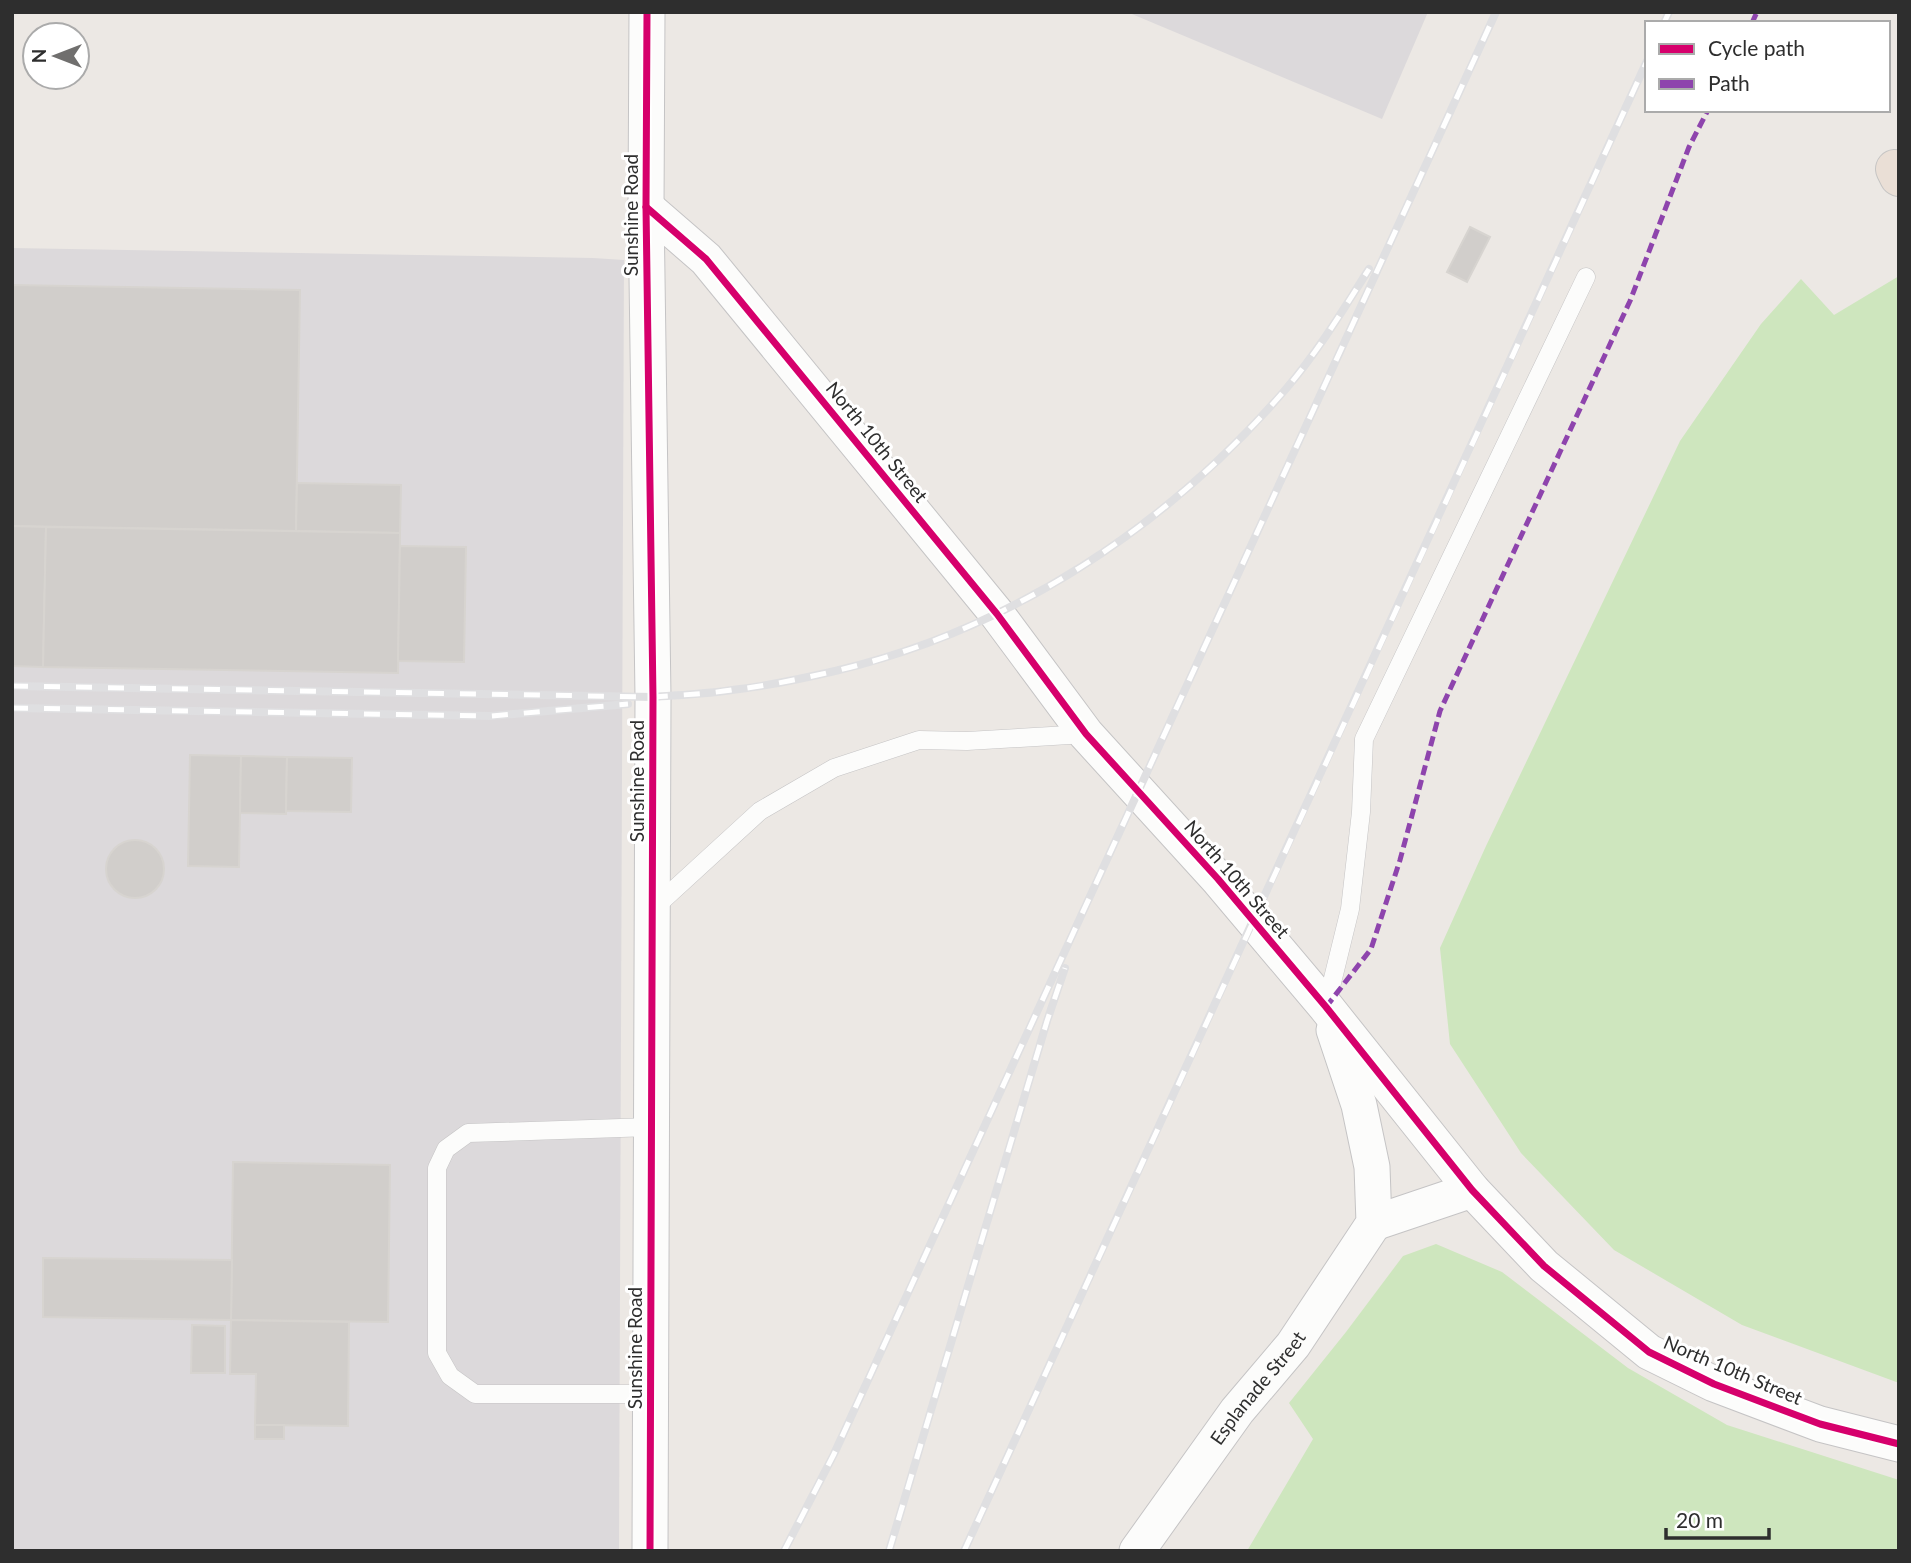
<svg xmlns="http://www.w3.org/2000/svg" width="1911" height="1563" font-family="Lato,sans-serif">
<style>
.industrial{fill:#dcd9db}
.green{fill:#cee6be}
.building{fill:#d1cecb;stroke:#d7d4d0;stroke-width:2}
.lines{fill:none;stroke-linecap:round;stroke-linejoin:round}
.lane-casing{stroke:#c5c4c5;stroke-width:19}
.street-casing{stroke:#c5c4c5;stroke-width:37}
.highway-casing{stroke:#c6c5c4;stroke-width:40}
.lane{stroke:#fcfcfb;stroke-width:18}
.street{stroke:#fcfcfb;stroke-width:35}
.highway{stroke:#eadfd6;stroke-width:38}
.rail-casing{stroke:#dfdfe1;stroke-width:8}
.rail{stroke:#fff;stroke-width:5;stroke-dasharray:16;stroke-linecap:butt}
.quiet{stroke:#8e44ad;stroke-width:5;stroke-dasharray:10 5;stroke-linecap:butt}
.cycleway-casing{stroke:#fff;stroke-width:11}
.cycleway{stroke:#d6006c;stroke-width:7}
.labels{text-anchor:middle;stroke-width:6;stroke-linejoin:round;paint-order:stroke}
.street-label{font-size:19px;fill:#2e2e2e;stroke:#fff}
</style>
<rect width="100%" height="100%" fill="#ece8e4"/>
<!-- industrial -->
<g class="industrial">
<path d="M1127 12H1428L1382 119Z"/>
<path d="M12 248 593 258 624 260 619 1551H12Z"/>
</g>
<!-- green -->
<g class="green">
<path d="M1899 276V1383L1742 1325 1614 1250 1521 1153 1450 1044 1440 948 1486 846 1680 441 1761 324 1801 279 1834 315Z"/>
<path d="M1436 1244 1502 1272 1628 1368 1727 1425 1899 1480V1551H1247L1313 1439 1289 1403 1346 1332 1403 1256Z"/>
</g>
<!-- building -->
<g class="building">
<path d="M1470 227 1490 237 1467 282 1447 272Z"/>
<path d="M12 285 300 290 296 531 12 526Z"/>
<path d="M297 483 401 485 400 533 296 531Z"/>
<path d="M12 526 46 527 43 667 12 666Z"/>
<path d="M46 527 400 533 398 673 43 667Z"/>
<path d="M400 546 466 547 464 662 398 661Z"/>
<path d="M190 755 241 756 239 867 188 866Z"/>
<path d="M241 756 287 757 286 814 240 813Z"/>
<path d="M287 757 352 758 351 812 286 811Z"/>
<circle cx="135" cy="869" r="29"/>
<path d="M233 1162 390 1165 388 1322 231 1320Z"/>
<path d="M43 1258 232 1260 231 1320 43 1317Z"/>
<path d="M231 1320 349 1322 348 1426 255 1425 256 1374H230Z"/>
<path d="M192 1325 225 1326V1373H191Z"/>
<rect x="255" y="1425" width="29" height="14"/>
</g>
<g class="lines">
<defs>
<g id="lane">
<path d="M654 908 760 811 834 768 919 740 967 741 1086 734"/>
<path d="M1326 1007 1350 909 1361 812 1364 739 1586 277"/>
<path d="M650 1394H475L450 1376 437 1353V1168L446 1149 468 1133 651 1127"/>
</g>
<g id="street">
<path d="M647 12 646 207 653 697 650 1551"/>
<path d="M646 207 706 259 997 614 1086 734 1218 879 1326 1007 1472 1190 1544 1266 1649 1352 1714 1384 1820 1424 1899 1444"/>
<path d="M1374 1223 1472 1190"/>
<path id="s1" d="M1137 1551 1237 1411 1293 1345 1374 1223 1372 1167 1359 1105 1334 1030"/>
</g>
<path id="highway" d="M1895 169 1899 177"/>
</defs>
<!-- lane casing -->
<use href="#lane" class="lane-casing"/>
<!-- street casing -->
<use href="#street" class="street-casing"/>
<!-- highway casing -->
<use href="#highway" class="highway-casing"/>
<!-- lane -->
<use href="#lane" class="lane"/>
<!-- street -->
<use href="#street" class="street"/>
<!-- highway -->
<use href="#highway" class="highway"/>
<defs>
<g id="rail">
<path d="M1664 23 1669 12"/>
<path d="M12 686 653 697C679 695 706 694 732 690 766 686 801 679 835 671 1011 630 1168 526 1285 390 1317 353 1343 310 1369 269"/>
<path d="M12 708 491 716 628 704"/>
<path d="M784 1551 834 1454 1496 12"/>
<path d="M889 1551 1047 1021 1065 968"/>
<path d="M964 1551C1192 1054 1421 558 1647 61"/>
</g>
</defs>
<!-- rail casing -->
<use href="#rail" class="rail-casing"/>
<!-- rail -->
<use href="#rail" class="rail"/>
<!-- quiet -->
<g class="quiet">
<path d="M1752 23 1757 12"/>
<path d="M1326 1007 1371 949 1400 860 1440 711 1630 301 1689 147 1708 110"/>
</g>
<defs>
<g id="cycleway">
<path d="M647 12 646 207 653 697 650 1551"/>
<path d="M646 207 706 259 997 614 1086 734 1218 879 1326 1007 1472 1190 1544 1266 1649 1352 1714 1384 1820 1424 1899 1444"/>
</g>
</defs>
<!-- cycleway casing -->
<use href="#cycleway" class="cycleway-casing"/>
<!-- cycleway -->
<use href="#cycleway" class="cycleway"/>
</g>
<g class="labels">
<!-- street labels -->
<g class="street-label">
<text transform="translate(631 215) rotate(-90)" y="7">Sunshine Road</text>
<text transform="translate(877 442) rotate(51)" y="7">North 10th Street</text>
<text transform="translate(637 781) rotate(-90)" y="7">Sunshine Road</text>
<text transform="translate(1237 879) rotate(49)" y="7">North 10th Street</text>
<text transform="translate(635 1348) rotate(-90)" y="7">Sunshine Road</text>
<text transform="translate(1733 1370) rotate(23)" y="7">North 10th Street</text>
<text dy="7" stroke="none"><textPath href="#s1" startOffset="203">Esplanade Street</textPath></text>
</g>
</g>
<!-- border -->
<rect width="1911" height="1563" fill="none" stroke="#2e2e2e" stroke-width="28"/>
<!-- legend -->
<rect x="1645" y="21" width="245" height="91" fill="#ffffff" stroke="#ababab" stroke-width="2"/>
<rect x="1659" y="44" width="35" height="10" fill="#d6006c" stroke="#ababab" stroke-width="2"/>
<text x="1708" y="56" font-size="21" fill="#2e2e2e">Cycle path</text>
<rect x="1659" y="79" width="35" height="10" fill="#8e44ad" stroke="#ababab" stroke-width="2"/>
<text x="1708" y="91" font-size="21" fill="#2e2e2e">Path</text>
<!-- north arrow -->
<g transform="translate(56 56) rotate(270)"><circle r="33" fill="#ffffff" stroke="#ababab" stroke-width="2"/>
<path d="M0-5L12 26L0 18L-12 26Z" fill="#706f6e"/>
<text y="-10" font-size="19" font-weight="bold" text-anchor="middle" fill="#2e2e2e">N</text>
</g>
<!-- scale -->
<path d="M1666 1528v10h103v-10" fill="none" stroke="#2e2e2e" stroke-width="3.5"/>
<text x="1676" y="1528" font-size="21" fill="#2e2e2e" stroke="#ffffff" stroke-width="5" paint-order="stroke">20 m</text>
</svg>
